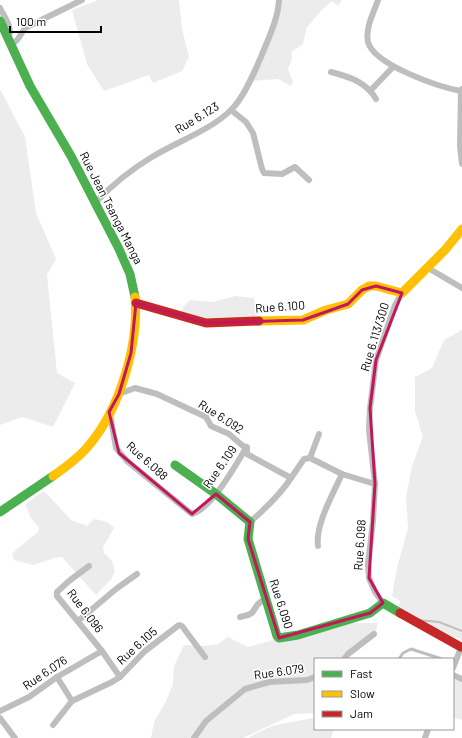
<svg xmlns="http://www.w3.org/2000/svg" width="462" height="738" font-family="Barlow,sans-serif">
<style>
.green{fill:#ececec}
.lines{fill:none;stroke-linecap:round;stroke-linejoin:round}
.stream{stroke:#bfbfbf;stroke-width:2}
.lane{stroke:#bebebe;stroke-width:3}
.street{stroke:#bebebe;stroke-width:6}
.fast{stroke:#4caf50;stroke-width:9}
.slow{stroke:#ffc107;stroke-width:9}
.jam{stroke:#c62828;stroke-width:9}
.marked{fill:none;stroke:#c2185b;stroke-width:3;stroke-linejoin:round}
.labels{text-anchor:middle;stroke-width:3;stroke-linejoin:round;paint-order:stroke}
.street-label{font-size:12px;fill:#000;stroke:#fff}
</style>
<rect width="100%" height="100%" fill="#fff"/>
<!-- green -->
<g class="green">
<path d="M98 0H179L182 29 189 57 182 71 153 83 149 75 104 91 87 64 72 10Z"/>
<path d="M279 0H342L338 6 332 1 322 10 307 27 303 44 294 50 291 54 292 59 288 69 293 82 291 86 278 79 250 81 256 69Z"/>
<path d="M0 89 25 137 36 213 56 259 47 275 57 373 75 383 53 427 22 417 0 425Z"/>
<path d="M236 296 254 298 258 319 204 322 181 315 183 307 190 300 213 302Z"/>
<path d="M462 330V640L424 624 398 608 400 601 392 596 397 568 408 528 406 497 412 466 423 437 415 411V377L432 368 444 340Z"/>
<path d="M44 491 71 520 87 526 94 519C102 520 109 522 114 528L103 547 104 553 112 561 115 571 112 578 96 595 62 557 55 558 33 565 14 560 12 554 16 550 38 532 39 527 31 518 25 504Z"/>
<path d="M336 623H378L376 632 356 647 348 659H315V713L294 714 243 738H151L154 722 166 701 173 684 174 666 184 645 205 646 218 644 228 637 248 647Z"/>
<path d="M456 677 462 679V720L453 717V684Z"/>
<path d="M313 718H315V729H334L331 738H248L267 728 276 725Z"/>
</g>
<g class="lines">
<!-- stream -->
<path class="stream" d="M418 620 439 622 462 631"/>
<!-- lane -->
<path class="lane" d="M399 659 403 653 411 649 442 659"/>
<!-- street -->
<g class="street">
<path d="M378 0C374 12 365 28 368 42 374 65 439 87 461 91"/>
<path d="M0 8C4 16 14 29 8 38"/>
<path d="M12 45 18 39 25 28 82 0"/>
<path d="M331 72C350 77 366 82 376 99"/>
<path d="M462 89 461 91 460 146 462 164"/>
<path d="M371 90 393 67"/>
<path d="M231 110 246 122 253 133 262 169 264 173 282 174 295 167 309 180"/>
<path d="M96 202C112 185 132 169 152 157 176 142 211 130 231 110 244 98 256 69 263 52 270 35 278 18 279 0"/>
<path d="M428 268 462 288"/>
<path d="M119 394 135 388 157 394 206 417 211 426 229 434 243 446 247 447V454L291 478C280 495 265 509 250 522"/>
<path d="M110 414 116 448 128 462 192 514C211 509 236 465 246 448"/>
<path d="M310 458 319 434"/>
<path d="M291 478 304 459 310 458 342 474 375 484"/>
<path d="M318 546C315 525 333 494 342 474"/>
<path d="M89 566 69 581 57 592V596L102 651 120 677"/>
<path d="M383 603 375 592 369 578 368 564 373 521 375 484 369 430 370 408 376 360 395 305 402 293"/>
<path d="M240 617 248 615 252 613 258 604 266 598"/>
<path d="M78 621 116 589 137 574"/>
<path d="M344 659 348 654 374 634"/>
<path d="M453 668 462 645"/>
<path d="M453 675 462 679"/>
<path d="M72 701 112 682 120 677 145 651 179 625 182 626 205 657"/>
<path d="M0 711 29 697 57 677 102 651"/>
<path d="M0 718 15 738"/>
<path d="M53 725 72 701 57 677"/>
<path d="M194 738 206 721 245 689 269 682 307 680 315 677"/>
<path d="M425 738 428 729"/>
</g>
<!-- fast -->
<g class="fast">
<path d="M0 21 30 86 71 156 119 249 130 274 135 297"/>
<path d="M175 465 216 494 250 522 248 539 277 636 279 638 298 635 370 613 383 603 400 613"/>
<path d="M0 512 53 476"/>
</g>
<!-- slow -->
<g class="slow">
<path d="M259 321 303 320 326 310 348 304 362 290 369 286H376L402 293 445 250 462 229"/>
<path d="M53 476C66 467 80 457 90 444 120 408 139 344 135 297"/>
</g>
<!-- jam -->
<g class="jam">
<path d="M136 303 206 323 259 321"/>
<path d="M400 613 461 647"/>
</g>
</g>
<!-- marked area -->
<path class="marked" d="M376 286 402 293 376 360 370 408 375 484 369 578 383 603 370 613 279 638 248 539 250 522 216 494 192 514 119 453 109 412 119 394 131 353 136 303 206 323 303 320 348 304 362 290Z"/>
<g class="labels">
<!-- street labels -->
<g class="street-label">
<text transform="translate(197 118) rotate(-31)" y="4">Rue 6.123</text>
<text transform="translate(111 208) rotate(63)" y="4">Rue Jean Tsanga Manga</text>
<text transform="translate(280 307) rotate(-4)" y="4">Rue 6.100</text>
<text transform="translate(375 337) rotate(-73)" y="4">Rue 6.113/300</text>
<text transform="translate(221 417) rotate(33)" y="4">Rue 6.092</text>
<text transform="translate(147 461) rotate(42)" y="4">Rue 6.088</text>
<text transform="translate(220 467) rotate(-55)" y="4">Rue 6.109</text>
<text transform="translate(360 545) rotate(-86)" y="4">Rue 6.098</text>
<text transform="translate(281 604) rotate(72)" y="4">Rue 6.090</text>
<text transform="translate(85 611) rotate(53)" y="4">Rue 6.096</text>
<text transform="translate(137 646) rotate(-42)" y="4">Rue 6.105</text>
<text transform="translate(279 672) rotate(-8)" y="4">Rue 6.079</text>
<text transform="translate(45 673) rotate(-34)" y="4">Rue 6.076</text>
</g>
</g>
<!-- legend -->
<rect x="314" y="658" width="140" height="72" fill="#ffffff" stroke="#999999"/>
<rect x="322" y="671" width="20" height="6" fill="#4caf50" stroke="#999999"/>
<text x="350" y="678" font-size="12" fill="#000000">Fast</text>
<rect x="322" y="691" width="20" height="6" fill="#ffc107" stroke="#999999"/>
<text x="350" y="698" font-size="12" fill="#000000">Slow</text>
<rect x="322" y="711" width="20" height="6" fill="#c62828" stroke="#999999"/>
<text x="350" y="718" font-size="12" fill="#000000">Jam</text>
<!-- scale -->
<path d="M10 26v6h91v-6" fill="none" stroke="#000000" stroke-width="2"/>
<text x="16" y="26" font-size="12" fill="#000000" stroke="#ffffff" stroke-width="3" paint-order="stroke">100 m</text>
</svg>
